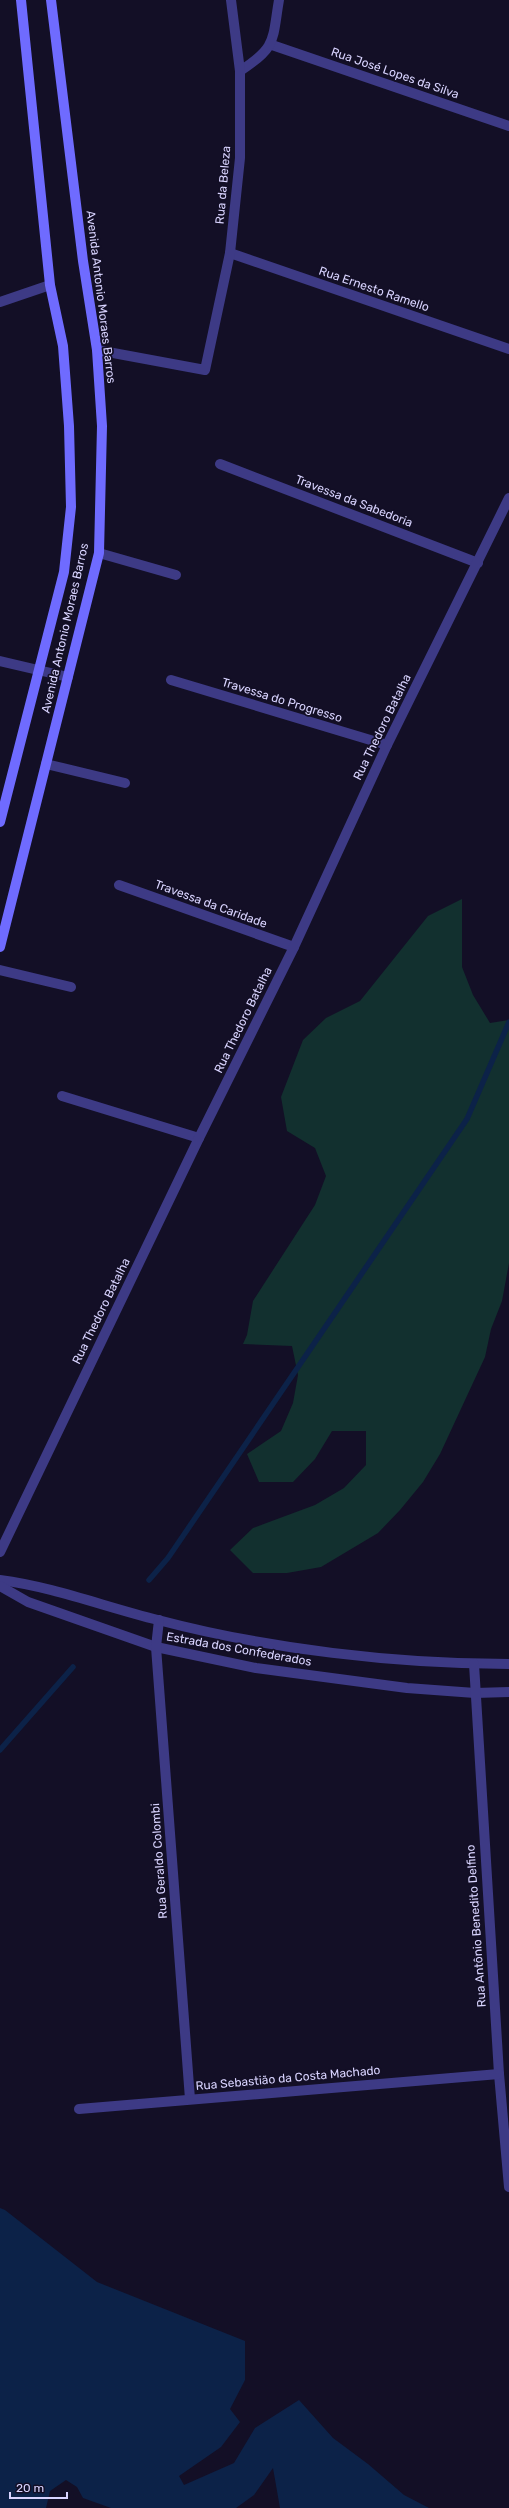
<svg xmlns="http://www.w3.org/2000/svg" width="509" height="2508" font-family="Rubik,sans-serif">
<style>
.green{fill:#12302f}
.water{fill:#0c2248}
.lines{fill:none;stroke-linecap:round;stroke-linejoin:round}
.stream{stroke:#0c2248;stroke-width:5.5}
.street{stroke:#3d3a85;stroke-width:10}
.secondary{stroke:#6f6bff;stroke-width:10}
.labels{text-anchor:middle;stroke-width:3.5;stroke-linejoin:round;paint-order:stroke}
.street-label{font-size:12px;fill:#d9d4ff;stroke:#130f26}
</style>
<rect width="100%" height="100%" fill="#130f26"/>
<!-- green -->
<path class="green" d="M462 899V967L473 995 490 1023 509 1020V1263L502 1301 491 1329 485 1357 440 1454 423 1482 400 1510 378 1533 321 1567 287 1573H253L230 1550 253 1528 315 1505 344 1488 366 1465V1431H332L315 1459 293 1482H259L247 1454 281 1431 293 1403 298 1375 292 1346 243 1344 247 1335 253 1301 315 1205 326 1176 315 1148 287 1131 281 1097 303 1040 326 1018 360 1001 428 916Z"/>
<!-- water -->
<path class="water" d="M0 2208 5 2210 97 2282 245 2341V2380L230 2409 240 2422 221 2447 179 2476 184 2485 234 2463 255 2428 299 2400 333 2438 368 2464 404 2495 429 2508H280L273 2468 254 2495 236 2508H111L83 2498 77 2487 66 2480 50 2491 46 2508H0Z"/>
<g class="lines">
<!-- stream -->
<g class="stream">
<path d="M149 1580 168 1558 467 1119 509 1022"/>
<path d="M0 1750 73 1667"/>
</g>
<!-- street -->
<g class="street">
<path d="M272 45 509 126"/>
<path d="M240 71C277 47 272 41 279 0"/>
<path d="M230 253 509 349"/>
<path d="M0 302 50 285"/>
<path d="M97 350 205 370 230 253 240 158V71L231 0"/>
<path d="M220 464 478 563"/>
<path d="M99 553 176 575"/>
<path d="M0 661 68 677"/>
<path d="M171 680 387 745"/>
<path d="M46 764 125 783"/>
<path d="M119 885 294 947"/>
<path d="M0 970 71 987"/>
<path d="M62 1096 199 1138"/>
<path d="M0 1552 199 1138 294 947 387 745 509 498"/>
<path d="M0 1580C54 1587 105 1607 158 1620 268 1649 396 1664 509 1664"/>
<path d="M0 1586 28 1602 156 1647 256 1668 407 1688 475 1693 509 1692"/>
<path d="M159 1620 156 1647 190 2099"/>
<path d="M474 1664 499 2074 509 2187"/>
<path d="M79 2109 499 2074"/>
</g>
<!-- secondary -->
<g class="secondary">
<path d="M0 822 64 572 71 507 69 426 63 346 50 285 21 0"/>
<path d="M0 947 99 553 102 426 97 350 83 261 51 0"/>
</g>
</g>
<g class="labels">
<!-- street labels -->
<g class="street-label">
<text transform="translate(395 73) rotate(19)" y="4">Rua José Lopes da Silva</text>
<text transform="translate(223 185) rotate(-85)" y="4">Rua da Beleza</text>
<text transform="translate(374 289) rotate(19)" y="4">Rua Ernesto Ramello</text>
<text transform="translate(101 297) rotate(83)" y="4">Avenida Antonio Moraes Barros</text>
<text transform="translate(354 501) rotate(21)" y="4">Travessa da Sabedoria</text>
<text transform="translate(65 628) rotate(-77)" y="4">Avenida Antonio Moraes Barros</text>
<text transform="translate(282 700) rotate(17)" y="4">Travessa do Progresso</text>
<text transform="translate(382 727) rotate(-64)" y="4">Rua Thedoro Batalha</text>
<text transform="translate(211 904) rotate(20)" y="4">Travessa da Caridade</text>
<text transform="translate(243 1020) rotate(-64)" y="4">Rua Thedoro Batalha</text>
<text transform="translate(101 1311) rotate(-64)" y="4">Rua Thedoro Batalha</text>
<text transform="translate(239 1649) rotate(10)" y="4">Estrada dos Confederados</text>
<text transform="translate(159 1861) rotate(-94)" y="4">Rua Geraldo Colombi</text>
<text transform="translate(476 1926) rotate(-94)" y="4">Rua Antônio Benedito Delfino</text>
<text transform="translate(288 2078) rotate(-5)" y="4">Rua Sebastião da Costa Machado</text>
</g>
</g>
<!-- scale -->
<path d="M10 2492v6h57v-6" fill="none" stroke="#d9d4ff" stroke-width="2"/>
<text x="16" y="2492" font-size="12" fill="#d9d4ff" stroke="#130f26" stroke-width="3" paint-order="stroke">20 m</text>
</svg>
